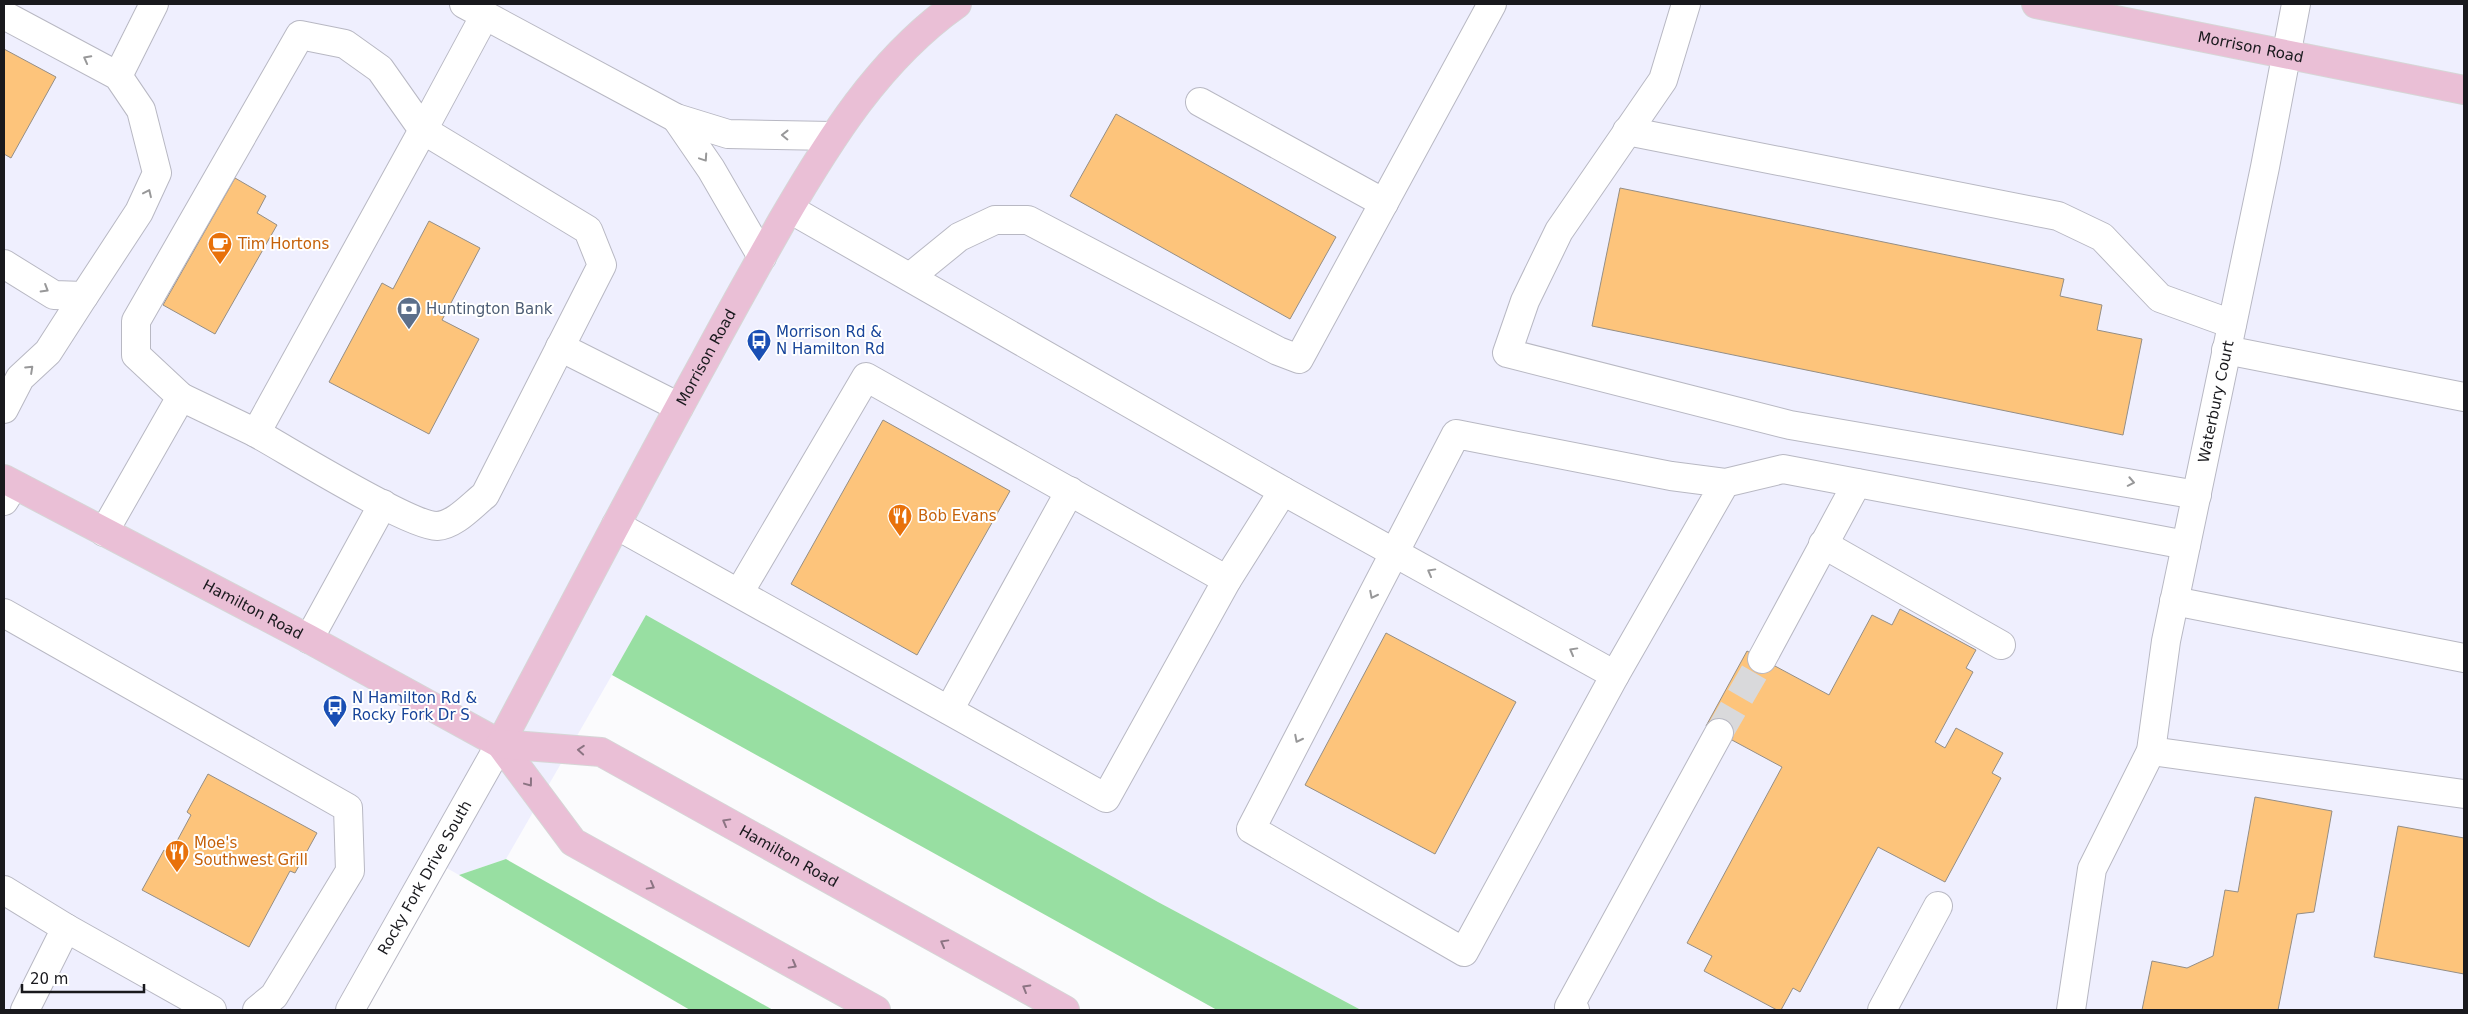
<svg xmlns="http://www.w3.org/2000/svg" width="2468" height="1014" font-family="'DejaVu Sans',sans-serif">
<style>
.built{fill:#efeffe}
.green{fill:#98dfa2}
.building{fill:#fdc47b;stroke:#958e85}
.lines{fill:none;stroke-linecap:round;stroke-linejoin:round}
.minor-tunnel{stroke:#d9d9db;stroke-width:28;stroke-dasharray:28 14;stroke-linecap:butt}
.minor-casing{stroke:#b8b8c3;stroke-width:30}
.major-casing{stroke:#d6d6d6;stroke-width:30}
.minor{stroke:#fff;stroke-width:28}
.major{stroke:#eabfd6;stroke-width:28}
.oneway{stroke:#989899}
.oneway2{stroke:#8c7483}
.labels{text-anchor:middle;stroke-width:4;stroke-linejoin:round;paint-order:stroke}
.street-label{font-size:15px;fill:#19191d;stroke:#fff}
.food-label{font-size:15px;fill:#c56008;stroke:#fff;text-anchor:start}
.service-label{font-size:15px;fill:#4e5e75;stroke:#fff;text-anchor:start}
.transit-label{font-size:15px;fill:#164399;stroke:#fff;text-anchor:start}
</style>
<rect width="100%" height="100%" fill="#fbfbfd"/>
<!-- built -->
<path class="built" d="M4 4H2464V1010H1361L1158 902 646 616 506 859 459 875 424 855 336 1010H4Z"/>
<!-- green -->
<g class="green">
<path d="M646 615 1158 902 1361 1010H1217L612 675Z"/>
<path d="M506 859 773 1010H690L459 875Z"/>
</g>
<!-- building -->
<g class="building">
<path d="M4 49 56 77 11 158 4 154Z"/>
<path d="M1116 114 1336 237 1290 319 1070 196Z"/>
<path d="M235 178 266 196 257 213 277 225 215 334 163 305Z"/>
<path d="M1620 188 2064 279 2060 296 2102 305 2097 330 2142 339 2123 435 1592 326Z"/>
<path d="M429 221 480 248 442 320 479 339 429 434 329 382 382 283 393 289Z"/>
<path d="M883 420 1010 491 917 655 791 584Z"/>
<path d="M1900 609 1976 650 1966 668 1973 672 1935 742 1945 748 1956 728 2003 753 1992 773 2001 778 1945 882 1878 847 1800 992 1793 988 1781 1010H1777L1704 971 1712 956 1687 943 1782 767 1706 726 1747 651 1829 695 1872 615 1892 625Z"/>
<path d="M1386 633 1516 702 1435 854 1305 785Z"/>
<path d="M208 774 317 833 295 873 290 871 249 947 142 890 164 850 170 854 191 815 187 812Z"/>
<path d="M2255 797 2332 811 2314 912 2297 914 2278 1010H2142L2152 961 2187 968 2213 956 2225 890 2238 892Z"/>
<path d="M2398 826 2464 838V974L2374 957Z"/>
</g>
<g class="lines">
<!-- minor-tunnel -->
<path class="minor-tunnel" d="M1719 733 1762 659"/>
<defs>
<g id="minor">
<path d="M464 4 676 118 728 134 833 136"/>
<path d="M1686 4 1663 80 1559 231 1525 301 1507 353 1790 425 2197 495"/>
<path d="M4 15 118 76 141 110 157 173 139 212 84 296 54 295 4 264"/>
<path d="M118 76 154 4"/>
<path d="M1200 102 1384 203"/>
<path d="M676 118 711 169 762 257"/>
<path d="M1627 131 2058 216 2102 237 2160 298 2232 324"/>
<path d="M910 277 959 237 995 220H1028L1278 351 1299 359 1492 4"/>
<path d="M560 347 679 407"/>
<path d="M2226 350 2464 397"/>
<path d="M181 397 256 433"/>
<path d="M4 409 20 378 48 352 84 296"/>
<path d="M1725 483 1615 675 1464 952 1251 829 1456 434 1671 476 1725 483 1783 469 2186 545"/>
<path d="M1283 491 1615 675"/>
<path d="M4 501 14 485"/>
<path d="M616 525 1106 798 1227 580 1283 491 790 209"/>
<path d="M104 532 181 397 136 355V321L300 35 345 44 380 69 423 130 256 433C287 450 409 526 437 526 455 525 472 505 485 495L602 265 588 230 423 130 485 15"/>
<path d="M1823 544 2001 645"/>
<path d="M739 593 866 377 1227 580"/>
<path d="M2174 601 2464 658"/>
<path d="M4 613 348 808 350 871 274 996 257 1010"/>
<path d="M309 639 383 504"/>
<path d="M1762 659 1857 483"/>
<path d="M949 710 1070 491"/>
<path d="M2151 751 2464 794"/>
<path d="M4 890 66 928 25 1010"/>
<path d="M66 928 212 1010"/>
<path id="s1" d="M350 1010 500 744"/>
<path d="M1575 1010 1569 1007 1719 733"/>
<path d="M1882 1010 1938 906"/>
<path id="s2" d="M2071 1010 2092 869 2151 751 2166 641 2265 167 2296 4"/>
</g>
<g id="major">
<path id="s3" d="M2036 4 2464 90"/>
<path id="s4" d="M4 479 309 639 500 744 573 842 876 1010"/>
<path id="s5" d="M500 744C568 616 635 487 705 360 730 313 756 267 782 221 829 140 879 59 957 4"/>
<path id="s6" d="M500 744 601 752 1065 1010"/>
</g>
</defs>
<!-- minor casing -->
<use href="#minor" class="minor-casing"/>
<!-- major casing -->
<use href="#major" class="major-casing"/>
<!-- minor -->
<use href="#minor" class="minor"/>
<!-- major -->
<use href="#major" class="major"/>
</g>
<!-- one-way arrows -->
<defs><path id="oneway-chevron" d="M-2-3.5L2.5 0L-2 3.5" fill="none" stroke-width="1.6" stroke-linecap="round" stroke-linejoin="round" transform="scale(1.25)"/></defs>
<g class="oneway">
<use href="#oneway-chevron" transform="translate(87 59) rotate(-152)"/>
<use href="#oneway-chevron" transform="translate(785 135) rotate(-179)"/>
<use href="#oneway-chevron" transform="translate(704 158) rotate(56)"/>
<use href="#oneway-chevron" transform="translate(148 193) rotate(-65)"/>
<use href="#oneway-chevron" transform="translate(45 289) rotate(31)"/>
<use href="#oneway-chevron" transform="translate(30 369) rotate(-43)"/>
<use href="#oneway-chevron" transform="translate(2131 482) rotate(11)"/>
<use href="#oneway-chevron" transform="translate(1431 572) rotate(-151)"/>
<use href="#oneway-chevron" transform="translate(1373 595) rotate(117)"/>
<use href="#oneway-chevron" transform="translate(1573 651) rotate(-151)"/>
<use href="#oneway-chevron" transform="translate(1298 739) rotate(117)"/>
</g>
<g class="oneway2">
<use href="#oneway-chevron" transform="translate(581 750) rotate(-176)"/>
<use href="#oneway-chevron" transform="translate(529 783) rotate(53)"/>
<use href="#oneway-chevron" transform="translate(726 822) rotate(-151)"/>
<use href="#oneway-chevron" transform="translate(651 886) rotate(29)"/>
<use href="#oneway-chevron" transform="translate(944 943) rotate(-151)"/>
<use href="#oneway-chevron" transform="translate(793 965) rotate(29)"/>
<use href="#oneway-chevron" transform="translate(1026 988) rotate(-150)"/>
</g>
<!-- icons -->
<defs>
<symbol id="cafe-pin" viewBox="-11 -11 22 30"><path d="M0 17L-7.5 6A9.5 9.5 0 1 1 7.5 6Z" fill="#e8710a" stroke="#fff"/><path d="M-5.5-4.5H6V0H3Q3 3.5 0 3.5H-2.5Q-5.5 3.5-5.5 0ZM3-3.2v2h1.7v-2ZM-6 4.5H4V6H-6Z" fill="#fff"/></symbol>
<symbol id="bank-pin" viewBox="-11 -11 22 30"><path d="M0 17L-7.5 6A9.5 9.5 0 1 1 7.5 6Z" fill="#5c6f8a" stroke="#fff"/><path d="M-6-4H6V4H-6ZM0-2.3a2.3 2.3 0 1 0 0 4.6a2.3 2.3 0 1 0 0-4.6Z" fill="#fff"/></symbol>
<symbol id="bus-pin" viewBox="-11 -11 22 30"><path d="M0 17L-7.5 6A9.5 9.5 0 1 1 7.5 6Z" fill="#1a4fb4" stroke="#fff"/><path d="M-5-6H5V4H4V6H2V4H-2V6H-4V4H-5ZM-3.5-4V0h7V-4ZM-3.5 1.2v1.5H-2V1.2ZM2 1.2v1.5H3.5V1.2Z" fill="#fff"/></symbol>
<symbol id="restaurant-pin" viewBox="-11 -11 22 30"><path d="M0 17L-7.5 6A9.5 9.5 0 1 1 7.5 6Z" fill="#e8710a" stroke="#fff"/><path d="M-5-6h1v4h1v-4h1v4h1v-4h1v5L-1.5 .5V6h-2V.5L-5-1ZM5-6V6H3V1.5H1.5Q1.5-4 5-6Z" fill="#fff"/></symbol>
</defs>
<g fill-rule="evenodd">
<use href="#cafe-pin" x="206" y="230" width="28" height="38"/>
<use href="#bank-pin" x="395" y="295" width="28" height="38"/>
<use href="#bus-pin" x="745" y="327" width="28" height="38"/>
<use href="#restaurant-pin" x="886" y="502" width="28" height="38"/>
<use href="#bus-pin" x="321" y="693" width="28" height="38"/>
<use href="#restaurant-pin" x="163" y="838" width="28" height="38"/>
</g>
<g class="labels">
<!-- street labels -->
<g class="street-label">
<text dy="5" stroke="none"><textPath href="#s3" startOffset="219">Morrison Road</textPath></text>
<text dy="5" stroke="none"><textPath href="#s5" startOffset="438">Morrison Road</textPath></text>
<text dy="5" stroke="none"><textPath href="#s2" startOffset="630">Waterbury Court</textPath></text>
<text dy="5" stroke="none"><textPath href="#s4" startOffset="281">Hamilton Road</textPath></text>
<text dy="5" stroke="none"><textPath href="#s6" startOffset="316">Hamilton Road</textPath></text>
<text dy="5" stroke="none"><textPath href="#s1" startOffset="152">Rocky Fork Drive South</textPath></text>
</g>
<!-- food labels -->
<g class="food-label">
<text x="238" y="249">Tim Hortons</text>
<text x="918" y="521">Bob Evans</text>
<text x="194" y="848">Moe's<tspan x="194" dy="17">Southwest Grill</tspan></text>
</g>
<!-- service labels -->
<g class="service-label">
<text x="426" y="314">Huntington Bank</text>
</g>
<!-- transit labels -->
<g class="transit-label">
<text x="776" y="337">Morrison Rd &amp;<tspan x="776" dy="17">N Hamilton Rd</tspan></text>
<text x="352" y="703">N Hamilton Rd &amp;<tspan x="352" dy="17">Rocky Fork Dr S</tspan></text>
</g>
</g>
<!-- border -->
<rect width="2468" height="1014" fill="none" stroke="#19191d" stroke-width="10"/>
<!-- scale -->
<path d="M22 984v8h122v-8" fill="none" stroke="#19191d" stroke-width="2.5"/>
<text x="30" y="984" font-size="15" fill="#19191d" stroke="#ffffff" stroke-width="4" paint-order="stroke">20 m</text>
</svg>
